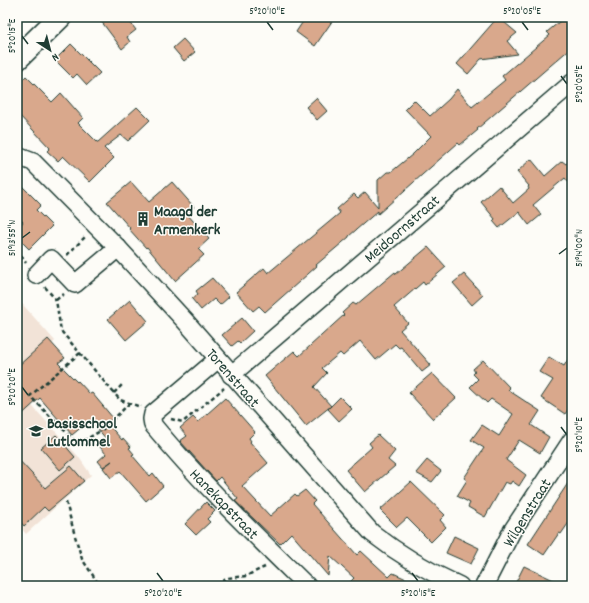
<svg xmlns="http://www.w3.org/2000/svg" width="589" height="603" font-family="Dekko,sans-serif">
<style>
.built{fill:#f2e3d7}
.building{fill:#d9a88c;stroke:#1f3d34}
.lines{fill:none;stroke-linecap:round;stroke-linejoin:round}
.minor-casing{stroke:#1f3d34;stroke-width:20}
.secondary-casing{stroke:#1f3d34;stroke-width:25}
.path{stroke:#1f3d34;stroke-width:2.5;stroke-dasharray:4 3;stroke-linecap:butt}
.minor{stroke:#fdfcf7;stroke-width:17}
.secondary{stroke:#fdfcf7;stroke-width:22}
.ticks{fill:none;stroke:#1f3d34;stroke-width:1.5}
.labels{text-anchor:middle;stroke-width:3;stroke-linejoin:round;paint-order:stroke}
.poi-label{font-size:16px;font-weight:bold;fill:#1f3d34;stroke:#fdfcf7;text-anchor:start}
.street-label{font-size:16px;fill:#1f3d34;stroke:#fdfcf7}
.neatline{fill:none;stroke:#1f3d34;stroke-width:1.5}
.ticks-label{font-size:10px;text-anchor:middle;fill:#1f3d34}
</style>
<rect width="100%" height="100%" fill="#fdfcf7"/>
<filter id="ink" filterUnits="userSpaceOnUse"><feTurbulence type="fractalNoise" baseFrequency=".025" numOctaves="2"/><feDisplacementMap in="SourceGraphic" scale="8" xChannelSelector="R" yChannelSelector="G"/><feConvolveMatrix kernelMatrix="1 2 1 2 8 2 1 2 1" color-interpolation-filters="sRGB"/></filter>
<g filter="url(#ink)">
<!-- built -->
<path class="built" d="M17 298 55 341 52 344 65 358 23 396 78 456 91 475 26 534 17 524Z"/>
<!-- building -->
<g class="building">
<path d="M98 17H126L136 30 127 37 130 42 122 49Z"/>
<path d="M306 17H335L315 46 296 32Z"/>
<path d="M498 17 517 33 507 41 518 54 481 59 468 74 457 64Z"/>
<path d="M565 17H572V47L477 129 478 130 460 145 458 143 378 214V211L349 236V237L316 265 317 266 265 312 259 306 253 311 236 292 264 268 268 273 340 213 337 209 354 194 358 198 365 192 378 207V180L387 172H391L413 154 431 136 405 109 414 100 430 116 449 99 457 89 472 107 505 80 502 76 550 35 547 32Z"/>
<path d="M183 39 195 52 184 61 173 48Z"/>
<path d="M71 44 100 73 87 85 77 74 73 78 55 60Z"/>
<path d="M26 76 52 102 61 93 83 118 78 123 97 142H98L137 107 150 120 128 141 121 135 104 148 114 158 90 182 63 156 58 161 47 151 50 148 17 113V85Z"/>
<path d="M316 98 327 111 317 120 306 107Z"/>
<path d="M531 159 545 176 562 161 566 164 572 159V187L565 178 533 205 541 215 529 225 519 212 499 228 493 221 495 219 481 202 499 186 513 203 529 189 528 187 529 186 517 172Z"/>
<path d="M17 181 41 205 36 210 52 226 29 249 17 237V229L23 222 17 216Z"/>
<path d="M131 182 149 202 172 182 194 207 187 214 209 239 198 249 204 255 175 281 147 247 146 248 129 229 130 228 107 202Z"/>
<path d="M428 247 446 267 425 285 423 282 394 307 408 323 400 330 431 365 422 372 401 347 399 348 395 344 376 360 360 341 343 356 340 353 322 368 327 373 314 387 331 406 306 426 265 376 294 351 299 356 344 315 342 313 353 303 356 305 395 272 396 274Z"/>
<path d="M464 274 483 295 472 305 453 283Z"/>
<path d="M212 278 229 297 220 305 214 299 201 310 192 299 198 294 196 291Z"/>
<path d="M130 300 148 321 126 340 108 319Z"/>
<path d="M242 318 253 331 240 343 238 341 232 346 222 335Z"/>
<path d="M48 339 65 358 58 363 77 382 78 381 90 394 92 393 113 418 107 423 122 440 123 438 131 447 129 448 134 454 132 455 150 476 153 473 163 486 146 501 120 471 111 478 103 468 112 461 103 467 98 461 106 454 100 447 108 441 90 420 72 435 40 398 17 419V367Z"/>
<path d="M572 353V404L565 414 541 398 553 380 539 372 549 357 564 366Z"/>
<path d="M483 360 510 388 508 390 540 411 531 425 549 437 540 453 519 440 506 460 526 475 519 486 512 481 510 484 505 482 485 517 468 507 470 503 457 496 467 480 464 478 484 448 471 440 482 425 499 436 513 414 491 399 487 403 470 387 478 379 473 374 475 372 473 369Z"/>
<path d="M432 373 456 398 433 419 409 393Z"/>
<path d="M340 397 352 409 339 421 328 409Z"/>
<path d="M225 398 255 432 249 438 251 441 250 442 268 463 242 486 270 516 295 494 297 496 305 490 315 501 312 504 357 555 361 551 389 577 393 573 422 586H346L354 578 330 556 328 576 291 533 280 544 235 501 238 499 220 477 216 481 180 441 187 436 180 428 193 417 198 422Z"/>
<path d="M56 435 75 457 60 470 41 448Z"/>
<path d="M378 435 395 451 388 460 395 466 365 492 346 470 372 447 369 443Z"/>
<path d="M17 458 45 488 71 466 84 481 48 511 44 507 24 526 17 518Z"/>
<path d="M427 460 441 471 432 482 416 473Z"/>
<path d="M572 477V518L561 534 559 533 544 555 528 544Z"/>
<path d="M411 482 445 515 440 520 446 527 431 542 407 518 397 527 380 510Z"/>
<path d="M206 502 215 511 207 519 210 522 196 535 185 524Z"/>
<path d="M454 536 479 548 471 564 446 553Z"/>
<path d="M524 566 566 586H514Z"/>
</g>
<g class="lines">
<defs>
<g id="minor">
<path d="M17 156 33 162 118 248 186 322 372 533C400 555 427 571 460 586"/>
<path d="M36 275 51 259 75 284 118 248"/>
<path d="M218 359 153 414 152 419 153 425C200 482 254 534 307 586"/>
<path d="M231 375 572 83"/>
<path d="M484 586 512 531 572 440"/>
</g>
<path id="secondary" d="M17 59 60 17"/>
</defs>
<!-- minor casing -->
<use href="#minor" class="minor-casing"/>
<!-- secondary casing -->
<use href="#secondary" class="secondary-casing"/>
<!-- path -->
<g class="path">
<path d="M17 250 26 263"/>
<path d="M67 255 86 236"/>
<path d="M45 287 56 300 61 331 120 400 141 407"/>
<path d="M56 300 64 294"/>
<path d="M80 353 30 396 78 444 102 430 130 403"/>
<path d="M114 393 122 385"/>
<path d="M171 419 183 422 224 388"/>
<path d="M66 502 75 536 82 559 100 586"/>
<path d="M217 586 227 578 246 576 265 567"/>
</g>
<!-- minor -->
<use href="#minor" class="minor"/>
<!-- secondary -->
<use href="#secondary" class="secondary"/>
</g>
</g>
<!-- ticks -->
<path class="ticks" d="M267 22 273 30M522 22 528 30M22 36 28 44M561 76 567 84M22 238 30 232M559 254 567 248M22 387 28 395M561 427 567 435M157 573 163 581M412 573 418 581"/>
<!-- icons -->
<defs>
<symbol id="building-bare" viewBox="-9 -9 18 18"><path d="M-4-6H4V6H1V3H-1V6H-4ZM-2.5-4.3h1.7v1.8h-1.7ZM.8-4.3h1.7v1.8H.8ZM-2.5-1h1.7V.8h-1.7ZM.8-1h1.7V.8H.8Z" fill="#1f3d34" stroke="#fdfcf7" stroke-width="2.5" paint-order="stroke"/></symbol>
<symbol id="school-bare" viewBox="-9 -9 18 18"><path d="M0-5L7-2L0 1L-7-2ZM-4 1L0 2.5L4 1V4Q0 6-4 4Z" fill="#1f3d34" stroke="#fdfcf7" stroke-width="2.5" paint-order="stroke"/></symbol>
</defs>
<g fill-rule="evenodd">
<use href="#building-bare" x="133" y="209" width="20" height="20"/>
<use href="#school-bare" x="26" y="421" width="20" height="20"/>
</g>
<g class="labels">
<!-- poi labels -->
<g class="poi-label">
<text x="154" y="216">Maagd der<tspan x="154" dy="18">Armenkerk</tspan></text>
<text x="47" y="428">Basisschool<tspan x="47" dy="18">Lutlommel</tspan></text>
</g>
<!-- street labels -->
<g class="street-label">
<text transform="translate(401 228) rotate(-41)" y="6">Meidoornstraat</text>
<text transform="translate(234 377) rotate(49)" y="6">Torenstraat</text>
<text transform="translate(225 503) rotate(46)" y="6">Hanekapstraat</text>
<text transform="translate(526 512) rotate(-58)" y="6">Wilgenstraat</text>
</g>
</g>
<!-- margin -->
<rect width="589" height="603" fill="none" stroke="#fdfcf7" stroke-width="44"/>
<!-- north arrow -->
<g transform="translate(50 50) rotate(144)" stroke="#fdfcf7" stroke-width="3" paint-order="stroke">
<path d="M0-3L7 15L0 10L-7 15Z" fill="#1f3d34"/>
<text y="-6" font-size="11" font-weight="bold" text-anchor="middle" fill="#1f3d34">N</text>
</g>
<rect x="22" y="22" width="545" height="559" class="neatline"/>
<g class="ticks-label">
<text x="267" y="14">5°20'10"E</text>
<text x="522" y="14">5°20'05"E</text>
<text transform="translate(11 36) rotate(-90)" y="4">5°20'15"E</text>
<text transform="translate(578 84) rotate(-90)" y="4">5°20'05"E</text>
<text transform="translate(11 238) rotate(-90)" y="4">51°13'55"N</text>
<text transform="translate(578 248) rotate(-90)" y="4">51°14'00"N</text>
<text transform="translate(11 387) rotate(-90)" y="4">5°20'20"E</text>
<text transform="translate(578 435) rotate(-90)" y="4">5°20'10"E</text>
<text x="163" y="596">5°20'20"E</text>
<text x="418" y="596">5°20'15"E</text>
</g>
</svg>
